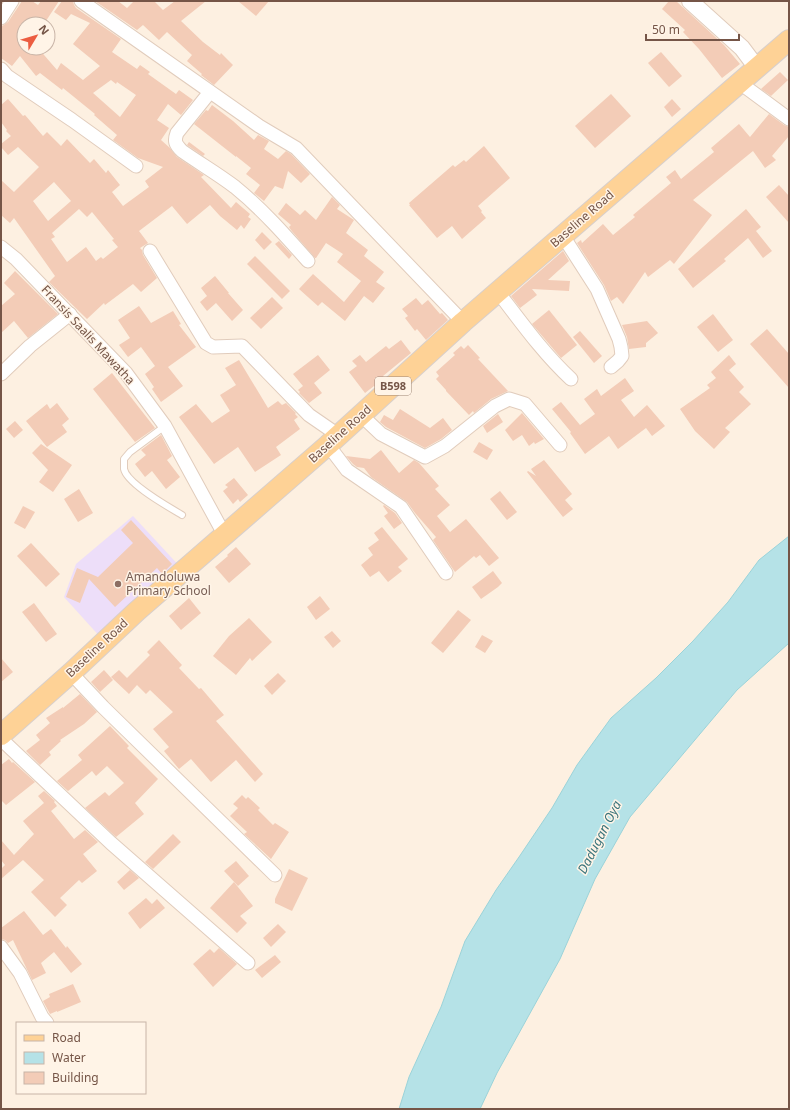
<svg xmlns="http://www.w3.org/2000/svg" width="790" height="1110" font-family="'Noto Sans',sans-serif">
<style>
.education{fill:#eddef9}
.water{fill:#b5e2e7;stroke:#9bd3d9}
.building{fill:#f3ccb7;fill-rule:evenodd}
.lines{fill:none;stroke-linecap:round;stroke-linejoin:round}
.service-casing{stroke:#e1ccbc;stroke-width:8}
.minor-casing{stroke:#e1ccbc;stroke-width:15}
.tertiary-casing{stroke:#e1ccbc;stroke-width:18}
.primary-casing{stroke:#d8cfcb;stroke-width:22}
.service{stroke:#fff;stroke-width:6}
.minor{stroke:#fff;stroke-width:13}
.tertiary{stroke:#fff;stroke-width:16}
.primary{stroke:#fed296;stroke-width:20}
.education-dot{fill:#8d6e63;stroke:#fff4e7;stroke-width:1.5}
.labels{text-anchor:middle;stroke-width:3;stroke-linejoin:round;paint-order:stroke}
.shield{fill:#fff4e7;stroke:#9e8577;stroke-width:1}
.shield-label{font-size:11px;font-weight:bold;fill:#755547}
.street-label{font-size:12px;fill:#755547;stroke:#fff4e7}
.education-label{font-size:12px;fill:#785e54;stroke:#fff4e7;text-anchor:start}
.water-label{font-size:13px;font-style:italic;fill:#3a747b;stroke:#fff4e7}
</style>
<rect width="100%" height="100%" fill="#fdf0e1"/>
<!-- education -->
<path class="education" d="M133 516 183 570 102 639 64 597 76 564Z"/>
<!-- water -->
<path class="water" d="M789 536V643L737 690 630 817 595 879 560 959 497 1073 480 1109H399L409 1077 441 1007 465 941 496 890 519 857 552 808 577 765 611 718 656 678 693 641 728 602 759 560Z"/>
<!-- building -->
<g class="building">
<path d="M22 1H32L38 5 41 1H59L44 24H24V48H38L57 70 61 63 83 80 100 66 73 44 90 23 71 14 66 20 54 12 62 1H73L74 5 76 8 121 39 112 52 137 69 140 65 150 72 148 74 176 94 179 90 193 100 181 115 168 104 157 120 169 128 161 140 170 148 177 157 204 175 201 177 231 208 236 202 250 214 248 217 251 219 244 229 241 225 237 230 220 216 210 205 187 224 172 206 139 231 148 243 140 248 142 250 143 255 157 278 141 292 133 284 105 305 104 303 87 319 49 282 55 276 14 218 10 223 1 215V180L14 192 39 167 18 147 8 155 1 147V144L11 136 6 131 7 130 1 122V105L8 99 23 116 25 115 43 136 47 132 61 146 67 139 90 163 94 159 106 173 108 170 120 185 112 192 123 206 149 187 145 181 163 167 138 158 113 140 117 135 94 115 95 114 63 88 62 90 40 73 36 76 20 56 12 66 1 58V27L8 22ZM111 80 116 84 117 82 136 95 120 117 93 93ZM54 182 71 201 48 221 33 201ZM79 209 87 217 92 212 114 239 112 240 118 247 103 259 101 257 96 261 86 247 67 262 51 239 55 237 52 233Z"/>
<path d="M95 1H118L127 8 134 1H154L163 10 175 1H206L181 21 203 42 220 55 221 53 233 65 214 85 201 75 202 74 187 61 192 55 167 32 159 40 143 25 137 30Z"/>
<path d="M238 1H269L256 16Z"/>
<path d="M669 1H676L724 45 740 64 722 78 699 49 683 32 685 30 662 9Z"/>
<path d="M661 52 682 76 669 87 648 63Z"/>
<path d="M780 72 788 80 771 96 761 89Z"/>
<path d="M611 94 631 116 595 148 575 126Z"/>
<path d="M672 99 681 109 672 117 664 107Z"/>
<path d="M212 105 233 121 254 140 258 135 269 141 264 149 278 159 286 151 291 154 310 174 301 183 288 171 283 189 275 186 264 201 254 193 260 185 246 174 251 168 236 156V157L194 124 206 110 208 111Z"/>
<path d="M769 114 784 125 789 127V136L772 156 776 160 765 168 753 151 693 200 712 215 674 264 670 260 648 277 645 272 623 304 617 297 611 301 604 285 577 243 581 240 582 243 603 224 613 235 635 217 633 215 671 183 666 177 675 170 681 179 714 152 711 148 739 124 750 137Z"/>
<path d="M189 142 205 154 203 156 187 145Z"/>
<path d="M484 146 510 178 478 206 482 211 481 212 486 218 462 239 452 226 437 238 409 205H410L409 203 453 165 455 167 464 160 466 162Z"/>
<path d="M779 185 789 196V223L766 197Z"/>
<path d="M332 197 340 205 337 209 354 220 346 233 368 250 364 256 384 272 376 282 385 288 373 303 364 296 345 321 322 302 318 306 299 289 313 274 344 302 361 281 337 262 343 254 326 243 316 258H315L291 230 289 227 291 225 278 214 286 203 300 215 305 210 316 220Z"/>
<path d="M746 209 761 227 756 231 772 251 763 258 748 238 724 259 726 261 693 288 678 269Z"/>
<path d="M262 232 272 242 264 250 255 240Z"/>
<path d="M279 241 292 255 289 259 275 244Z"/>
<path d="M563 251 569 261 548 280 570 281 569 291 532 289 537 295 520 308 511 296Z"/>
<path d="M255 256 290 291 282 299 247 264Z"/>
<path d="M15 271 58 314 28 338 14 321 1 333V306L15 294 4 283Z"/>
<path d="M215 276 229 293H228L243 310 232 321 216 303 207 311 200 302 207 296 201 288Z"/>
<path d="M272 297 283 308 261 329 250 318Z"/>
<path d="M416 298 422 305 428 300 440 314 442 313 448 320 426 340 417 329 415 331 405 318 408 316 402 309Z"/>
<path d="M139 306 151 323 173 311 181 324 179 325 196 347 168 367 183 386 161 402 152 389 154 387 145 374 155 366 141 347 128 357 119 345 130 338 118 320Z"/>
<path d="M549 310 577 345 561 358 532 324Z"/>
<path d="M713 314 733 340 718 352 697 327Z"/>
<path d="M647 321 658 333 646 343V347L629 349 627 337 622 325Z"/>
<path d="M767 329 789 354V388L750 344Z"/>
<path d="M580 331 602 356 594 363 573 337Z"/>
<path d="M401 340 411 353 383 376 384 378 375 387 374 386 365 393 349 372 357 366 352 361 360 355 366 362 386 346 389 349Z"/>
<path d="M468 345 480 358 478 359 508 391 491 399 474 413 473 411 469 415 446 391V390L436 379 439 376 436 372 455 355 453 353 461 346 464 349Z"/>
<path d="M318 355 330 370 314 383 322 393 309 403 299 393 300 392 298 390 303 386 293 374Z"/>
<path d="M729 355 736 364 729 370 744 387 739 392 751 404 725 428 730 432 714 449 695 431 680 409 710 388 707 385 716 378 711 372Z"/>
<path d="M239 360 268 408 278 401 282 405 286 403 296 413 295 414 298 417 294 420 300 429 276 447 281 455 255 472 238 447 214 464 179 417 196 404 212 423 230 411 220 395 236 385 225 368Z"/>
<path d="M112 373 155 428 135 442 93 389Z"/>
<path d="M625 378 634 391 621 400 634 417 647 405 665 426 652 436 646 428 618 449 609 436 585 454 570 433 571 432 552 409 561 402 580 425 595 414 584 399 597 389 601 396Z"/>
<path d="M57 403 69 419 62 425 67 432 47 447 26 421 47 404 50 409Z"/>
<path d="M400 409 430 428 443 418 452 430 441 439 425 448 386 427 380 422 384 415 393 420Z"/>
<path d="M522 413 544 439 535 444 534 442 529 446 522 435 513 441 505 430Z"/>
<path d="M498 414 503 422 487 433 483 426Z"/>
<path d="M15 421 23 430 14 438 6 429Z"/>
<path d="M161 435 172 456 167 460 180 477 166 489 152 471 145 477 135 464 146 455 141 450Z"/>
<path d="M479 442 493 450 487 460 473 452Z"/>
<path d="M41 444 72 465 53 492 39 482 48 470 32 453Z"/>
<path d="M381 450 399 473 414 460 419 463 439 486 435 489 450 505 437 516 450 532 466 519 499 558 489 566 480 555 476 558 474 556 455 572 433 540 436 537 415 513 407 502 371 477 364 468 357 467 353 464 346 456 370 459Z"/>
<path d="M544 460 572 494 565 500 573 509 563 517 527 472 528 471 536 476 531 469Z"/>
<path d="M234 478 248 495 240 502 238 499 233 504 223 491 228 487 225 485Z"/>
<path d="M79 489 93 513 78 522 64 499Z"/>
<path d="M500 491 517 512 507 520 490 499Z"/>
<path d="M384 505 395 513 402 523 394 529 384 516 388 513 383 506Z"/>
<path d="M23 506 35 512 25 529 14 523Z"/>
<path d="M131 520 172 564 162 574 157 568 115 607 89 579 80 603 66 597 77 568 98 577 133 543 121 530Z"/>
<path d="M382 527 408 559 398 567 402 571 388 582 379 571 370 577 361 565 373 555 368 548 379 540 374 533Z"/>
<path d="M31 543 60 574 46 587 17 556Z"/>
<path d="M236 547 251 564 229 583 215 567 228 556 227 555Z"/>
<path d="M493 571 502 583 498 587 481 599 472 587Z"/>
<path d="M320 596 330 609 316 620 307 607Z"/>
<path d="M189 598 201 613 181 630 169 616Z"/>
<path d="M34 603 57 634 46 642 22 612Z"/>
<path d="M458 610 471 620 443 653 431 643Z"/>
<path d="M249 618 272 642 252 661 250 658 236 675 213 656 229 636Z"/>
<path d="M332 631 341 641 333 648 324 637Z"/>
<path d="M482 635 493 641 485 653 475 647Z"/>
<path d="M159 640 182 665 179 668 199 689 201 688 224 715 216 721 263 774 255 782 236 760 211 782 191 759 179 769 164 751 169 747 153 729 173 712 150 690 146 694 137 685 129 694 111 677 119 670 127 678 150 655 147 652Z"/>
<path d="M1 658 13 672 1 682Z"/>
<path d="M104 670 113 680 100 692 91 682Z"/>
<path d="M278 673 286 681 272 695 264 686Z"/>
<path d="M80 694 97 712 84 724 60 740 61 741 49 752 51 755 40 765 26 751 40 740 36 735 50 723 46 718 63 707V708Z"/>
<path d="M110 726 129 746 127 748 158 779 135 803 144 814 116 837 85 808 105 792 109 796 124 783 107 766 96 776 92 771 68 791 57 781 82 760 78 755Z"/>
<path d="M9 759 12 763 13 762 35 782 6 805 1 800V765Z"/>
<path d="M44 791 55 801 54 802 57 806 51 811 74 839 85 830 98 842 83 854 97 871 82 883 79 880 60 898 67 905 55 917 31 892 44 880 23 860 1 879V869L5 865 1 860V840L14 855 34 834 23 821 44 803 38 796Z"/>
<path d="M242 795 246 799 248 797 260 808 258 810 273 825 275 823 289 832 271 859 244 834 247 832 230 816 238 808 233 804Z"/>
<path d="M173 834 181 842 153 869 145 862Z"/>
<path d="M236 861 249 876 238 886 224 871Z"/>
<path d="M289 869 308 878 292 911 275 903V899Z"/>
<path d="M130 870 139 878 124 890 117 882Z"/>
<path d="M234 882 253 906 240 916 247 923 237 933 210 908Z"/>
<path d="M146 898 152 904 157 899 165 908 140 929 128 913Z"/>
<path d="M24 911 43 935 51 929 66 948 67 946 82 964 71 973 54 952 41 963 46 973 32 980 13 940 8 943 5 940 1 939V928Z"/>
<path d="M278 924 286 932 271 947 263 938Z"/>
<path d="M219 948 237 964 213 987 193 964 210 949 214 953Z"/>
<path d="M275 955 281 962 262 978 255 970Z"/>
<path d="M73 984 81 1002 57 1012V1011L50 1014 43 1001 50 997 49 994Z"/>
</g>
<g class="lines">
<defs>
<path id="service" d="M165 426 130 452 124 459C124 462 124 466 124 469 127 484 169 507 182 515"/>
<g id="minor">
<path d="M81 1 259 126 296 148 463 322"/>
<path d="M1 18 12 1"/>
<path d="M1 69 7 76 72 120 136 166"/>
<path d="M740 83 789 119"/>
<path d="M210 92 177 133C174 141 175 144 182 151 199 163 218 174 235 187 262 209 285 235 308 261"/>
<path d="M563 236 597 289 619 339 621 347 622 356 618 361 611 367"/>
<path d="M1 247 16 259 126 373 165 426 224 534"/>
<path d="M150 251 206 343 213 347 242 346 309 415 338 435"/>
<path d="M498 292C521 322 543 353 571 379"/>
<path d="M1 374 30 346 70 314"/>
<path d="M361 415 381 434 425 457 445 446 495 406 509 399 525 404 560 445"/>
<path d="M328 445 347 470 401 507 446 573"/>
<path d="M71 673 103 707 275 875"/>
<path d="M1 739 111 843 248 963"/>
<path d="M1 947 20 973 42 1017 47 1023"/>
</g>
<path id="tertiary" d="M690 1 742 48 757 68"/>
<path id="primary" d="M1 735 71 673 137 611 328 445 463 322 789 40"/>
</defs>
<!-- service casing -->
<use href="#service" class="service-casing"/>
<!-- minor casing -->
<use href="#minor" class="minor-casing"/>
<!-- tertiary casing -->
<use href="#tertiary" class="tertiary-casing"/>
<!-- primary casing -->
<use href="#primary" class="primary-casing"/>
<!-- service -->
<use href="#service" class="service"/>
<!-- minor -->
<use href="#minor" class="minor"/>
<!-- tertiary -->
<use href="#tertiary" class="tertiary"/>
<!-- primary -->
<use href="#primary" class="primary"/>
</g>
<!-- markers -->
<circle class="education-dot" cx="118" cy="584" r="4"/>
<g class="labels">
<!-- shield labels -->
<rect class="shield" x="375" y="377" width="36" height="18" rx="3"/>
<g class="shield-label">
<text x="393" y="390">B598</text>
</g>
<!-- street labels -->
<g class="street-label">
<text transform="translate(582 219) rotate(-41)" y="4">Baseline Road</text>
<text transform="translate(88 335) rotate(47)" y="4">Fransis Saalis Mawatha</text>
<text transform="translate(340 434) rotate(-42)" y="4">Baseline Road</text>
<text transform="translate(97 648) rotate(-43)" y="4">Baseline Road</text>
</g>
<!-- education labels -->
<g class="education-label">
<text x="126" y="581">Amandoluwa<tspan x="126" dy="14">Primary School</tspan></text>
</g>
<!-- water labels -->
<g class="water-label">
<text transform="translate(599 837) rotate(-63)" y="5">Dadugan Oya</text>
</g>
</g>
<!-- border -->
<rect width="790" height="1110" fill="none" stroke="#755547" stroke-width="4"/>
<!-- legend -->
<rect x="16" y="1022" width="130" height="72" fill="#fff4e7" stroke="#c8b4a7"/>
<rect x="24" y="1035" width="20" height="6" fill="#fed296" stroke="#c8b4a7"/>
<text x="52" y="1042" font-size="12" fill="#755547">Road</text>
<rect x="24" y="1052" width="20" height="12" fill="#b5e2e7" stroke="#c8b4a7"/>
<text x="52" y="1062" font-size="12" fill="#755547">Water</text>
<rect x="24" y="1072" width="20" height="12" fill="#f3ccb7" stroke="#c8b4a7"/>
<text x="52" y="1082" font-size="12" fill="#755547">Building</text>
<!-- north arrow -->
<g transform="translate(36 36) rotate(52)"><circle r="19" fill="#fff4e7" stroke="#c8b4a7"/>
<path d="M0-3L7 15L0 10L-7 15Z" fill="#ec5d41"/>
<text y="-6" font-size="11" font-weight="bold" text-anchor="middle" fill="#755547">N</text>
</g>
<!-- scale -->
<path d="M646 34v6h93v-6" fill="none" stroke="#755547" stroke-width="2"/>
<text x="652" y="34" font-size="12" fill="#755547" stroke="#fff4e7" stroke-width="3" paint-order="stroke">50 m</text>
</svg>
